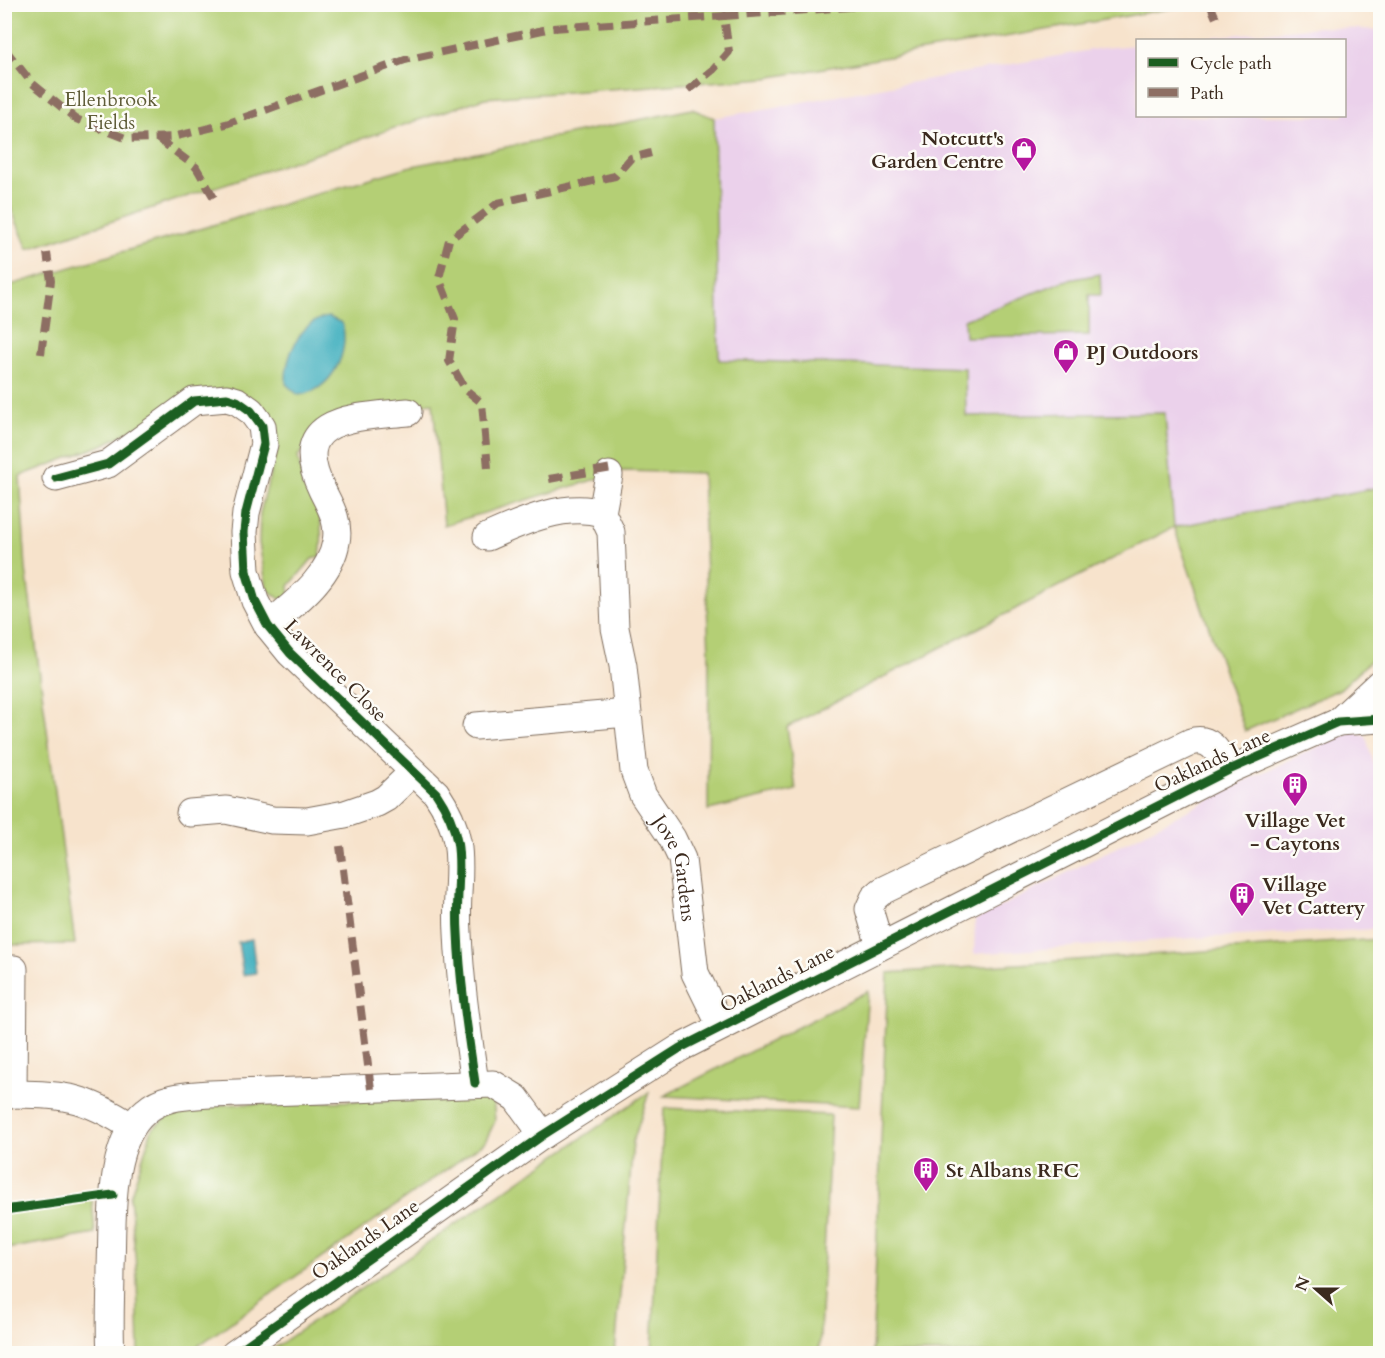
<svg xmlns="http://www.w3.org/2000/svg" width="1385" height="1358" font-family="Cardo,serif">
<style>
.built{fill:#ebd1eb}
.green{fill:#b4cf75;stroke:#787c4a;stroke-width:1.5}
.water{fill:#42b0bf;stroke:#3e6d6e;stroke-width:1.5}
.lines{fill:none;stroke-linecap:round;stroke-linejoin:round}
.minor-casing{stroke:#7d6b5b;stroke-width:29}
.minor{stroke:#fff;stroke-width:27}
.quiet{stroke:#8d6e63;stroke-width:8;stroke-dasharray:15 8;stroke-linecap:butt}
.cycleway-casing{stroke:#fdfcf7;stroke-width:13}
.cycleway{stroke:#1b5e20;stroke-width:9}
.labels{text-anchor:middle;stroke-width:5;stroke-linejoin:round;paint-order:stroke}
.park-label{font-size:20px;fill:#5f5c38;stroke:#fdfcf7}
.poi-label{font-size:20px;font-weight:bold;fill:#3b2a1e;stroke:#fdfcf7;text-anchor:start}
.street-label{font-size:20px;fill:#3b2a1e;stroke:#fdfcf7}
</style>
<rect width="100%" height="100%" fill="#fdfcf7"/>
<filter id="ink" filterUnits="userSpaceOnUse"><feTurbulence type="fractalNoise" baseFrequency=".0167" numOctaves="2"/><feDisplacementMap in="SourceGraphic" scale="12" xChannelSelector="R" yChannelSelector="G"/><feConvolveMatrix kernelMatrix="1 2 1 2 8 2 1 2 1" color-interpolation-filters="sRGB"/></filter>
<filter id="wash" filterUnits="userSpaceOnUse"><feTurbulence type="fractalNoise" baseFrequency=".008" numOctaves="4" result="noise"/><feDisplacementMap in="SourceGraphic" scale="24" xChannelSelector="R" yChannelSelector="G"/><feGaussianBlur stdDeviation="1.35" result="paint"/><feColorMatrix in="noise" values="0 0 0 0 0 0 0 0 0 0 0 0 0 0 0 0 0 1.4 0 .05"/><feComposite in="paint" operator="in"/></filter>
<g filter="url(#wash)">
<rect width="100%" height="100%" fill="#f7e3cc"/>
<!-- built -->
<g class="built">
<path d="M1320 27 1380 30V487L1174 527 1165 413 966 416 965 368 719 360 714 118 1102 48 1137 45 1138 116H1344V40H1178Z"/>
<path d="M1354 730 1366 737 1380 786V929L1193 938 974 954 975 920 1247 780Z"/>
</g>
<!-- green -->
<g class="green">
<path d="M4 5 5 4 1191 5 766 78 485 98 28 249 5 194Z"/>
<path d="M692 109 714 118 719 360 965 368 966 416 1165 413 1174 527 1380 487V628L1370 661 1340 689 1245 731 1174 527 787 727 796 790 708 810 709 654 702 473 623 471 444 525 433 403 337 414 298 456 304 489C323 502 323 537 320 557L312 559 289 586 290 596 281 600 267 589 259 543 260 513 278 444 275 425 253 402 157 416 105 444 20 476 26 569 75 944 5 945 4 287 408 167Z"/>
<path d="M1100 274 1101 295H1089V335L965 337 964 320 1064 281Z"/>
<path d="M1380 939V1353H872L888 973Z"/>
<path d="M868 991 859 1107 664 1096Z"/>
<path d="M649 1092 633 1142 615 1353H267Z"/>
<path d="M493 1097 495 1121 485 1142 188 1353H139L137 1278 130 1197 152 1129 181 1106Z"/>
<path d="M664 1108 831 1115 819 1353H652Z"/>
<path d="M92 1199 95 1234 5 1249V1212Z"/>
</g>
<!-- water -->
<g class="water">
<path d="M329 317 342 323C351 353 330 393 298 395L286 384C285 358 299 320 329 317Z"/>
<path d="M252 939 256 973 243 975 238 942Z"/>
</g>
</g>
<g filter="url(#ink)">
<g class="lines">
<defs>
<g id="minor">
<path d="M56 478 108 464 194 401 227 398 237 401 251 411 262 426 264 444 246 513 244 532 246 571 255 601 268 626 290 653 436 793C472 846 454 876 458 933 460 983 468 1034 475 1083"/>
<path d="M602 513 609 475"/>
<path id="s1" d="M487 537C521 522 564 502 602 513L611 532 615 628 623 666 634 771 643 795 672 838 682 859 695 973 721 1026"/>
<path d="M268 626C293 604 330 578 336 542 340 522 330 506 322 490 285 415 360 417 408 412"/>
<path d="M1338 722 1380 683"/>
<path d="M476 726 627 713"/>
<path d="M190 813 226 810 272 820 307 821 345 814 377 803 386 798 413 772"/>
<path d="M880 946 869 909 874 898 882 891 1191 742C1211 735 1220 755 1229 770"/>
<path d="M4 1094C62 1094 83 1095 132 1127"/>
<path d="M13 1094 14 969"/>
<path d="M111 1354C109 1325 111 1296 111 1267 113 1221 107 1143 146 1111 164 1095 188 1096 210 1094L493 1084 516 1098 543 1135"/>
<path d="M234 1354 543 1135 680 1048 1229 770 1338 722 1380 719"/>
</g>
</defs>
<!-- minor casing -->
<use href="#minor" class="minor-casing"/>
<!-- minor -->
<use href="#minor" class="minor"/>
<!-- quiet -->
<g class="quiet">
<path d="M1210 4 1218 23"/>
<path d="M4 48 32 83 76 119 128 139 173 137 226 124 405 60 552 28 724 16 718 4"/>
<path d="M688 90 713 70 729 52 724 16 890 4"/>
<path d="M157 138 196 167 217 203"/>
<path d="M41 354 51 281 47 253"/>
<path d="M488 468 482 403 466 390 449 361 455 319 439 278 449 240 498 203 615 176 631 158 651 153"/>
<path d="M549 479 612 468"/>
<path d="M340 846 371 1089"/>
</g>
<defs>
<g id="cycleway">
<path d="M56 478 108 464 194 401 227 398 237 401 251 411 262 426 264 444 246 513 244 532 246 571 255 601 268 626 290 653 436 793C472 846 454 876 458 933 460 983 468 1034 475 1083"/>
<path d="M4 1210 113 1195"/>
<path d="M234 1354 543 1135 680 1048 1229 770 1338 722 1380 719"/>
</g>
</defs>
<!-- cycleway casing -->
<use href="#cycleway" class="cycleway-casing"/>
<!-- cycleway -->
<use href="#cycleway" class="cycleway"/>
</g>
</g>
<!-- icons -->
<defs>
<symbol id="shop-pin" viewBox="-11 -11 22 30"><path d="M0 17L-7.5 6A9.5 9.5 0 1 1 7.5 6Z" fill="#b5179e" stroke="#fdfcf7"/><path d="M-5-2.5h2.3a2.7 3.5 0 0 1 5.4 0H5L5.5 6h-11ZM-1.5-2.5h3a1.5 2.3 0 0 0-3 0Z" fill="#fff"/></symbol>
<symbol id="building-pin" viewBox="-11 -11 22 30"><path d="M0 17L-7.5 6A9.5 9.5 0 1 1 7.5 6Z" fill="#b5179e" stroke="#fdfcf7"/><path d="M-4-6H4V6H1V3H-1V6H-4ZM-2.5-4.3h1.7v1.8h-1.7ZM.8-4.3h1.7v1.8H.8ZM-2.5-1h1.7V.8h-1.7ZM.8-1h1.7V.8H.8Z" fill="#fff"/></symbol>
</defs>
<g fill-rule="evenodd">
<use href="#shop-pin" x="1009" y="135" width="30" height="40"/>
<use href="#shop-pin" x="1051" y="337" width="30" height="40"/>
<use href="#building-pin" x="1280" y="770" width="30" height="40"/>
<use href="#building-pin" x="1227" y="880" width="30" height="40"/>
<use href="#building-pin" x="911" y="1155" width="30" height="40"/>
</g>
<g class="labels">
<!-- park labels -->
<g class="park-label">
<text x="111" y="106">Ellenbrook<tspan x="111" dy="23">Fields</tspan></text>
</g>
<!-- poi labels -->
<g class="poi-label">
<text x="1004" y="145" text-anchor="end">Notcutt's<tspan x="1004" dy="23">Garden Centre</tspan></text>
<text x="1086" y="359">PJ Outdoors</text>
<text x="1295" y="827" text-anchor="middle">Village Vet<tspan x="1295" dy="23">- Caytons</tspan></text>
<text x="1262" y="891">Village<tspan x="1262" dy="23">Vet Cattery</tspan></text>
<text x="946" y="1177">St Albans RFC</text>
</g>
<!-- street labels -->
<g class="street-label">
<text transform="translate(336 670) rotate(45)" y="7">Lawrence Close</text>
<text transform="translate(1212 760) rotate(-25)" y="7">Oaklands Lane</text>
<text dy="7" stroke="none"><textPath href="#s1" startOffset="489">Jove Gardens</textPath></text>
<text transform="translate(777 978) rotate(-27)" y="7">Oaklands Lane</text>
<text transform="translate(365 1239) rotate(-35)" y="7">Oaklands Lane</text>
</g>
</g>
<!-- margin -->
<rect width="1385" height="1358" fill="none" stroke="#fdfcf7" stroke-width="24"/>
<!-- legend -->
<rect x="1136" y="39" width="210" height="78" fill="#fdfcf7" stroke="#afa8a0" stroke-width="1.5"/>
<rect x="1148" y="58" width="30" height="9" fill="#1b5e20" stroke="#afa8a0" stroke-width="1.5"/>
<text x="1190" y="69" font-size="18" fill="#3b2a1e">Cycle path</text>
<rect x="1148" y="88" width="30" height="9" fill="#8d6e63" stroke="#afa8a0" stroke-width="1.5"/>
<text x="1190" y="99" font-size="18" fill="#3b2a1e">Path</text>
<!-- north arrow -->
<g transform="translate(1316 1289) rotate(291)" stroke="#fdfcf7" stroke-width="4.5" paint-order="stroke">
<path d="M0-4.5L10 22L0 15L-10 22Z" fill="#3b2a1e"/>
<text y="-9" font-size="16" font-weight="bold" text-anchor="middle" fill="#3b2a1e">N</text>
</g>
</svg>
